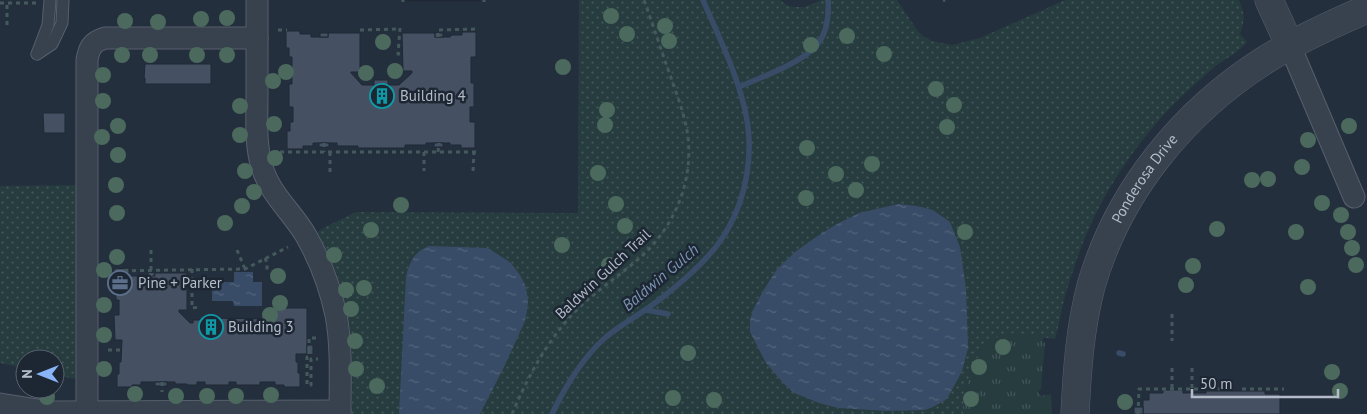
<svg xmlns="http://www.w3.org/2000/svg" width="1367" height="414" font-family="'PT Sans',sans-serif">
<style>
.grass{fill:url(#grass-dots)}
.park{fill:url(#park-tufts)}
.water{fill:url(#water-ripples)}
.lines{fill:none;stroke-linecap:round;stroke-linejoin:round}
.stream{stroke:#394c67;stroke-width:5.5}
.building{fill:#455162;stroke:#1f2835}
.service-casing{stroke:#565f6c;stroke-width:13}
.minor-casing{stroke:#565f6c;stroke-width:23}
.tertiary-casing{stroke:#565f6c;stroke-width:29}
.path{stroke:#44595c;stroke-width:3;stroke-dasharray:4 4;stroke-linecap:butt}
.service{stroke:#38414e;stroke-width:11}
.minor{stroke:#38414e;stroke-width:21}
.tertiary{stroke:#38414e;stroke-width:28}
.tree{fill:#4b6a5d}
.labels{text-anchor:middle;stroke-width:5;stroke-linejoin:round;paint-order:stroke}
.poi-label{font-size:15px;fill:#b4bcc9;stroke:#1d2633;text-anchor:start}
.street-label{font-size:15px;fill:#b4bcc9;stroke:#1d2633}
.water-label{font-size:16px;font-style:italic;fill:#7c92b1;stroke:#1d2633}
</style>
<defs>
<pattern id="grass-dots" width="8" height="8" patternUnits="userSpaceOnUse" patternTransform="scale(1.25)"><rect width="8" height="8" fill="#263c3f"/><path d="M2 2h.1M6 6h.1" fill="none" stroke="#435659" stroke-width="1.8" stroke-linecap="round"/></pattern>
<pattern id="park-tufts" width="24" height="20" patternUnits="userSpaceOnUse" patternTransform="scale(1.25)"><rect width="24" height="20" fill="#263c3f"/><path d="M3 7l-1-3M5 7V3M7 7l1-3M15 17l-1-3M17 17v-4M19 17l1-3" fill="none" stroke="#435659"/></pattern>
<pattern id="water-ripples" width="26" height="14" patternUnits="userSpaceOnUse" patternTransform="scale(1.25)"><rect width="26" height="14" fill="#394c67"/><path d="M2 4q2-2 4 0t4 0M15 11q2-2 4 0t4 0" fill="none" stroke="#53647b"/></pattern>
</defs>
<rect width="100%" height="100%" fill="#242f3e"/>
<!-- grass -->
<g class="grass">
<path d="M579 0H780L788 6 795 7H804L822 0H897L917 30 923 36 932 41 952 45 980 38 1065 0H1239C1245 15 1245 19 1240 34L1247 42C1239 52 1227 58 1217 65 1201 78 1186 92 1172 106 1129 151 1094 206 1075 265 1070 279 1065 294 1062 309 1060 319 1058 329 1055 339L1008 333 982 351 976 361 966 385 963 398V414H352C352 384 354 352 349 322 344 290 333 260 317 232L327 226 356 212 578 213Z"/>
<path d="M76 185V379L55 375V359H25V368L0 363V186Z"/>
</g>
<!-- park -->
<path class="park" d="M1008 333 1045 337 1042 340 1045 343 1041 389 1038 392 1041 396 1051 394 1052 414H963C963 407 963 401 964 394 967 380 980 346 993 339 998 337 1003 335 1008 333Z"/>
<!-- water -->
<g class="water">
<path d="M898 204 917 206 933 210 950 222 960 247 966 288 968 348 962 371 947 399 933 407 925 410 887 411 838 408 819 403 794 393 783 383 766 363 750 332V320L753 310 763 291 777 269 795 252 816 237 835 225 859 213Z"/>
<path d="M429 246 488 248 511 263 520 275 526 287 528 300 527 311 525 321 504 367 480 414H399L406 276C410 261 415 251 429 246Z"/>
<path d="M234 272H253V282H262V306H234L233 301H212V282H234Z"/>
</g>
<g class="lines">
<!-- stream -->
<g class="stream">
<path d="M739 87C761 77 802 63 817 45 827 33 829 15 828 0"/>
<path d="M646 310 668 314"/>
<path d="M1119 353 1123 354"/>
<path d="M552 414C566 385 582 358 606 337 622 324 642 313 659 300 681 283 705 263 721 240 748 200 756 148 743 102 734 67 717 33 703 0"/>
</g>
</g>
<!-- building -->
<g class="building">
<rect x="405" y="0" width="75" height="1"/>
<path d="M286 31H300V34H311V37H328V33H360V72H351V73L362 85H374V80H388V85H399L412 73V71H403L402 33H435V37H450L452 35H462V32H476V57H471V83H474V107H470V122H475V148H461V145H450V143H426V145H405V148H358V146H337V143H313V146H303V149H287V131H290V122H293V107H289V84H292V57H289V48H286Z"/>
<rect x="320" y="33" width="8" height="4"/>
<rect x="435" y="33" width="8" height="4"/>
<path d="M145 64H211V84H145V78H144Z"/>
<path d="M43 113H65V133H44Z"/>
<rect x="319" y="143" width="10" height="4"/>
<rect x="434" y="143" width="9" height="4"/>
<path d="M129 268V274H114V269Z"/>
<path d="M148 272 155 273V276H148Z"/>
<path d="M155 273H187V310H179V312L190 323H193V320H204V318L275 319V308H307V354H296V362H298V373H300V387H284V385H275V382H260V385H236V382H229V385H205V382H197V385H187V384H175V382H141V385H132V387H117V374H119V362H121L122 340H115L114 315H119V300H116V291H114V274H129V276H155Z"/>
<path d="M307 345H313V355L307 354Z"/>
<rect x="155" y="382" width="12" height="4"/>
<path d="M1163 390H1183V393H1206V391H1265V394H1280V414H1143V400H1149V393H1163Z"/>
<rect x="1134" y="407" width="9" height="7"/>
</g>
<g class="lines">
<defs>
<g id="service">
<path d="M37 54 52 44 62 23 63 0"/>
<path d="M37 54 48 25 50 0"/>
</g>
<g id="minor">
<path d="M257 0C257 32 257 63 257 95 257 119 255 144 262 167 270 194 291 211 305 234 319 258 330 287 336 315 342 347 340 382 340 414"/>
<path d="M1290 46 1354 197"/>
<path d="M0 404 50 412 340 411"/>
<path d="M87 412V60C89 48 92 42 105 38H257"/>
</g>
<g id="tertiary">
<path d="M1269 0 1290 46"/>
<path id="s1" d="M1075 414C1077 371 1080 328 1091 286 1118 192 1183 112 1265 60 1297 40 1332 24 1367 9"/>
</g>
</defs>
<!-- service casing -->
<use href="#service" class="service-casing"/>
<!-- minor casing -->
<use href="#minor" class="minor-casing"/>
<!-- tertiary casing -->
<use href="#tertiary" class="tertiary-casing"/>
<!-- path -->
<g class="path">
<path d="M403 0V2"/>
<path d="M484 0V2"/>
<path d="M943 1 945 0"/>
<path d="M0 3H36"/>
<path d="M7 25V3"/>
<path d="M400 28 398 54H403"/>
<path d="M278 30H287"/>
<path d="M360 30 399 29"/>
<path d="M438 37V30L478 29"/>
<path d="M324 143V152"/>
<path d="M280 152H480"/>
<path d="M330 152V173"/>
<path d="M424 152V171"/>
<path d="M438 152 439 143"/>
<path d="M473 171 474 152"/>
<path d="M151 250V276"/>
<path d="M237 250 245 269"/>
<path d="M265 258 267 263V270"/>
<path d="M192 269V308L200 307"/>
<path d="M108 271 245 269 288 247"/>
<path d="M1172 314V341"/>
<path d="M108 350H121"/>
<path d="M308 350H309V338H317"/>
<path d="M309 350V357H307V385H311V359H318"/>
<path d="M1172 368V389"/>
<path d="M1192 368V389"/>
<path d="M162 382V392"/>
<path d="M1242 389H1284"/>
<path d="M512 414C527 379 544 346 570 317 591 294 618 277 642 256 675 225 693 182 688 137 685 115 677 95 670 75 661 50 653 25 644 0"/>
<path d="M1138 414 1139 389H1229"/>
</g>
<!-- service -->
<use href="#service" class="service"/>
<!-- minor -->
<use href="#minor" class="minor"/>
<!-- tertiary -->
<use href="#tertiary" class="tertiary"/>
</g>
<!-- trees -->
<g class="tree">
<circle cx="611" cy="16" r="8"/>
<circle cx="227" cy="18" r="8"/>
<circle cx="201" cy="19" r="8"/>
<circle cx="125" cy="21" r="8"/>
<circle cx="158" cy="22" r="8"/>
<circle cx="665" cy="26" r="8"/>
<circle cx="627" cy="34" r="8"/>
<circle cx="847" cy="36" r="8"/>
<circle cx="669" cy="41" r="8"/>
<circle cx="383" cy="42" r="8"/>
<circle cx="811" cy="45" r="8"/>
<circle cx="884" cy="54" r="8"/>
<circle cx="122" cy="55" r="8"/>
<circle cx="150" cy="55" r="8"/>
<circle cx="197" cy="55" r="8"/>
<circle cx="227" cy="55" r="8"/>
<circle cx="563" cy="67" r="8"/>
<circle cx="395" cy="71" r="8"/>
<circle cx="286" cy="72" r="8"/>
<circle cx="366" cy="73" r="8"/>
<circle cx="103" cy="75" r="8"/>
<circle cx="273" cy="81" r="8"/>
<circle cx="936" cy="89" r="8"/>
<circle cx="103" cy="101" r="8"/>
<circle cx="954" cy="105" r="8"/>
<circle cx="240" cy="106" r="8"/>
<circle cx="607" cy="110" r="8"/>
<circle cx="274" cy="124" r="8"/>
<circle cx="605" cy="125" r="8"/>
<circle cx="118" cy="126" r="8"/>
<circle cx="1349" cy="126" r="8"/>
<circle cx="947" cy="127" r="8"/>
<circle cx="240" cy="135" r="8"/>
<circle cx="102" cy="137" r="8"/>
<circle cx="1308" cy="140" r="8"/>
<circle cx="807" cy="148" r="8"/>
<circle cx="118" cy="155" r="8"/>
<circle cx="275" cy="158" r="8"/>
<circle cx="872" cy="164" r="8"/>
<circle cx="1302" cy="167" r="8"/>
<circle cx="245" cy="171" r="8"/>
<circle cx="598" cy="173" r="8"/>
<circle cx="836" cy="174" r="8"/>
<circle cx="1268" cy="179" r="8"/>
<circle cx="1252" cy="180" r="8"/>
<circle cx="116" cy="185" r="8"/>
<circle cx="856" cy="190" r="8"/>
<circle cx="254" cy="192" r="8"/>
<circle cx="806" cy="198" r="8"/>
<circle cx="1322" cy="203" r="8"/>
<circle cx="616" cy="204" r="8"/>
<circle cx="401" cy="205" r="8"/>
<circle cx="242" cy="206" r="8"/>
<circle cx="117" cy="213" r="8"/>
<circle cx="1341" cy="215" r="8"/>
<circle cx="225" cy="223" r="8"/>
<circle cx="625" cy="226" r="8"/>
<circle cx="1217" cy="229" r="8"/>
<circle cx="371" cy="230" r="8"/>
<circle cx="965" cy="232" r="8"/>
<circle cx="1296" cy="232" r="8"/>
<circle cx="1348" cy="232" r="8"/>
<circle cx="562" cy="245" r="8"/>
<circle cx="1352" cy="248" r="8"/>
<circle cx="334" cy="255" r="8"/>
<circle cx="117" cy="257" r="8"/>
<circle cx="609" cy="265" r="8"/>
<circle cx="1356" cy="265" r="8"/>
<circle cx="1193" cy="266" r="8"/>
<circle cx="104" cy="270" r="8"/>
<circle cx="278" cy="276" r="8"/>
<circle cx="1186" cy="285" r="8"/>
<circle cx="1308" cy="287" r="8"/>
<circle cx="364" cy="288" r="8"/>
<circle cx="346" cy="290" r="8"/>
<circle cx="280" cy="303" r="8"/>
<circle cx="104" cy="305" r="8"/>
<circle cx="351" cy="309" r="8"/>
<circle cx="270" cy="315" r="8"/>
<circle cx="104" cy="335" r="8"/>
<circle cx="355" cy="341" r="8"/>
<circle cx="1003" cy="347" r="8"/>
<circle cx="688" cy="353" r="8"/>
<circle cx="979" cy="367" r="8"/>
<circle cx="104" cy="369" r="8"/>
<circle cx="356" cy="369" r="8"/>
<circle cx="1332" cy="372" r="8"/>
<circle cx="377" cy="386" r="8"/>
<circle cx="1340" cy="391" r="8"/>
<circle cx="135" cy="394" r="8"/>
<circle cx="271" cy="395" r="8"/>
<circle cx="176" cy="396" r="8"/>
<circle cx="207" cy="396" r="8"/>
<circle cx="236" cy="396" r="8"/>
<circle cx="47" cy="397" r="8"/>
<circle cx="673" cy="398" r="8"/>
<circle cx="971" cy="399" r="8"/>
<circle cx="714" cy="400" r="8"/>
<circle cx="1125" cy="402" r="8"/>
</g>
<!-- icons -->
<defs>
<symbol id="building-ring" viewBox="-11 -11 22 22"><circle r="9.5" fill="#1d2633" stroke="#0f9aa8" stroke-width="1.5"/><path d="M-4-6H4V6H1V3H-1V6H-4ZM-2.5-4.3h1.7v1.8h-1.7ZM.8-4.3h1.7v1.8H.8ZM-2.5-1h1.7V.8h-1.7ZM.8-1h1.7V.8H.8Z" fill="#0f9aa8"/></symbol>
<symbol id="office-ring" viewBox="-11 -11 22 22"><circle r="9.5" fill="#1d2633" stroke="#5c6f8a" stroke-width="1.5"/><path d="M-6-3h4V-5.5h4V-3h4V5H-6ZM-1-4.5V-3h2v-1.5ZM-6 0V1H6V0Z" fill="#5c6f8a"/></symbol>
</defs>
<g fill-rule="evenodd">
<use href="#building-ring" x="368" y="82" width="28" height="28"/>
<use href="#office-ring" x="106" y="269" width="28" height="28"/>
<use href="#building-ring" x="197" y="313" width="28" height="28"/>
</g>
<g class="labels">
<!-- poi labels -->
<g class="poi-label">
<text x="400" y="101">Building 4</text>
<text x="138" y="288">Pine + Parker</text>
<text x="228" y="332">Building 3</text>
</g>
<!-- street labels -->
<g class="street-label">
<text dy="5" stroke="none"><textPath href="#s1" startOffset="250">Ponderosa Drive</textPath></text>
<text transform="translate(603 274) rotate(-43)" y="5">Baldwin Gulch Trail</text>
</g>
<!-- water labels -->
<g class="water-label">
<text transform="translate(660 277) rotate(-40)" y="6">Baldwin Gulch</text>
</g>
</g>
<!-- north arrow -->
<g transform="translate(40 374) rotate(270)"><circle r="24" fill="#1d2633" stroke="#59626f"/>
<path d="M0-4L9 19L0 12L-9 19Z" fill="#8ab4f8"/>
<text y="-8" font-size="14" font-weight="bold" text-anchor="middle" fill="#b4bcc9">N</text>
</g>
<!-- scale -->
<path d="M1192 389v8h146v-8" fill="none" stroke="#b4bcc9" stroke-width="2.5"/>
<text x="1200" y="389" font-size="15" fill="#b4bcc9" stroke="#1d2633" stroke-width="4" paint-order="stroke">50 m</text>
</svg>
